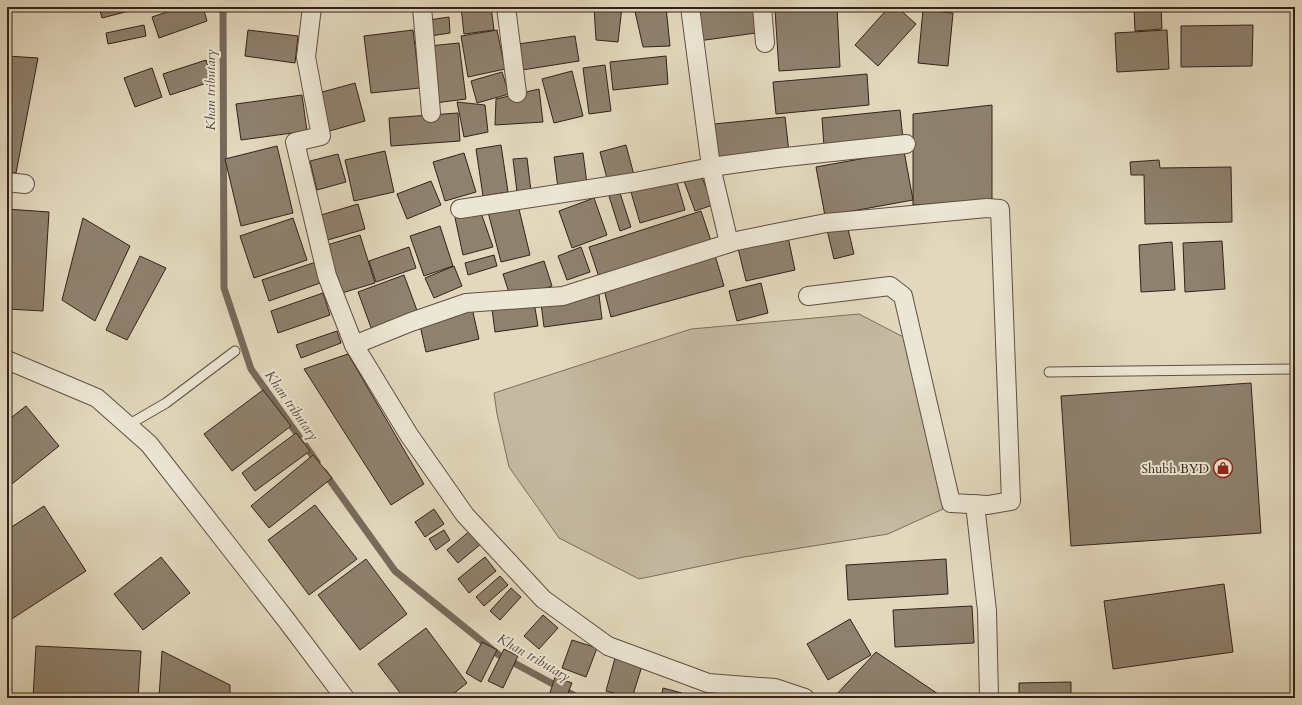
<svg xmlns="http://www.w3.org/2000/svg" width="1302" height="705" font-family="Cardo,serif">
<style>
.green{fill:#c4b9a1;stroke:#7c6e5d}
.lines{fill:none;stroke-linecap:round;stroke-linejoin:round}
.stream{stroke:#786a5a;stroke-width:7}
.building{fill:#8e816e;stroke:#332219}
.service-casing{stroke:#5f5042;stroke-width:11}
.minor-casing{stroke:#5f5042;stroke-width:20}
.service{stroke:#ece6d4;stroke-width:9}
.minor{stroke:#ece6d4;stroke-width:18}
.labels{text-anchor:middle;stroke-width:4;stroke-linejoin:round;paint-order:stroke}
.poi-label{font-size:13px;fill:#332219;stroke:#ece6d4;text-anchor:end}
.water-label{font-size:14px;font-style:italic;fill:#5b4c3f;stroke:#ece6d4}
</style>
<rect width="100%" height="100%" fill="#e2d8bd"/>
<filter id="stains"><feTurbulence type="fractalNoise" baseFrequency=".005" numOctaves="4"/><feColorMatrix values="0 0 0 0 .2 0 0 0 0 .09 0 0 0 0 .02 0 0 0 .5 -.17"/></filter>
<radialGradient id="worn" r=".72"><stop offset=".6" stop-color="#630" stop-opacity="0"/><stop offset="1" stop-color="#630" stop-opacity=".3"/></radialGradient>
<!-- green -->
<path class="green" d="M859 314 915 343 943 509 888 534 744 557 639 579 559 538 509 467 497 414 494 393 691 329Z"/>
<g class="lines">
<!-- stream -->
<g class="stream">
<path d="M223 7 224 288 251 369 317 462"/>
<path d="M324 472 395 571 499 655 579 698"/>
</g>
</g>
<!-- building -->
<g class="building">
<path d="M99 7H128L129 11 102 18Z"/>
<path d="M182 7H203L207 21 159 38 152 17Z"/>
<path d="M461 7H491L494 30 464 34Z"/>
<path d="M594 7H622L618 42 596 40Z"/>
<path d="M634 7H666L670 46 643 47Z"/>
<path d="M693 7H753L756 33 698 41Z"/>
<path d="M819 7H837L840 67 779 71 775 10Z"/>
<path d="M889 7H897L916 24 878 66 855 45Z"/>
<path d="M1006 7H1063L1062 11Z"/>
<path d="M1134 7H1161L1162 29 1135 31Z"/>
<path d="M923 10 953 13 948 66 918 63Z"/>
<path d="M449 17 450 33 430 36 429 20Z"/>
<path d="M144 25 146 36 108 44 106 33Z"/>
<path d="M1253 25 1252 66 1181 67V26Z"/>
<path d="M248 30 298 36 295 63 245 56Z"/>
<path d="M413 30 420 88 371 93 364 36Z"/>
<path d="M497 30 505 69 468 77 461 36Z"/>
<path d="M1167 30 1169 69 1117 72 1115 33Z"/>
<path d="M575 36 579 61 522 70 518 44Z"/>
<path d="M459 43 466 99 435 103 429 46Z"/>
<path d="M7 56 38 58 16 173 7 172Z"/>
<path d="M666 56 668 84 613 90 610 62Z"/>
<path d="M206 60 213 81 170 95 163 74Z"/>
<path d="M605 65 611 111 589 114 583 68Z"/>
<path d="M152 68 162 97 135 107 124 78Z"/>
<path d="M572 71 583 116 554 123 542 79Z"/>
<path d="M502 72 509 94 477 103 471 81Z"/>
<path d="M867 74 869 105 776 114 773 82Z"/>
<path d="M355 83 365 121 326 132 315 94Z"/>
<path d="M539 89 543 122 495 125 496 99Z"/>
<path d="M302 95 307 131 241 140 236 104Z"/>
<path d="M457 102 485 105 488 132 464 137Z"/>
<path d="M992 105V201L913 205V114Z"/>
<path d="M900 110 903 139 824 147 822 118Z"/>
<path d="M458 113 460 141 391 146 389 118Z"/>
<path d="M785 117 789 152 717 160 714 124Z"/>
<path d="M501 145 508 192 483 196 476 149Z"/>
<path d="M626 145 634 175 608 182 600 152Z"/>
<path d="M277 146 293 213 241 226 225 159Z"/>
<path d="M385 151 394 192 354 201 345 160Z"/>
<path d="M904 151 913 200 825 216 816 167Z"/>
<path d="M464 153 476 192 445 201 433 162Z"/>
<path d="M583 153 587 184 558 188 554 157Z"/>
<path d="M338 154 346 182 317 190 310 161Z"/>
<path d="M527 158 531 191 517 192 513 159Z"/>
<path d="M1159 160 1160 168 1231 167 1232 222 1145 224 1144 175H1131L1130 162Z"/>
<path d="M701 175 713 205 695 211 684 181Z"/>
<path d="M676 179 685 210 640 223 631 192Z"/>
<path d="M431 181 441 205 407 219 397 194Z"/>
<path d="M619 190 631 227 620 231 608 193Z"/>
<path d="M594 198 607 235 572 248 559 211Z"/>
<path d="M358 204 365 229 328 240 321 215Z"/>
<path d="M518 205 530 255 501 262 488 212Z"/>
<path d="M7 209 49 212 43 311 7 309Z"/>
<path d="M480 210 493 247 463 255 455 218Z"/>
<path d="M701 211 711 241 599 277 589 247Z"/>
<path d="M83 218 130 246 95 321 62 300Z"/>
<path d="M293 218 307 260 254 278 240 236Z"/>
<path d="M847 225 854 254 834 259 827 230Z"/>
<path d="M440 226 453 266 424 276 410 236Z"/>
<path d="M360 235 375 283 342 293 327 245Z"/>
<path d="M788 237 795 270 746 281 738 248Z"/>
<path d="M1222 241 1225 289 1185 292 1183 243Z"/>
<path d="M1172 242 1175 290 1141 292 1139 245Z"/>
<path d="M409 247 416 268 376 282 369 261Z"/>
<path d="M581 247 590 272 567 280 558 256Z"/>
<path d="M494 255 497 266 468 275 465 263Z"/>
<path d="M715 255 724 286 611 317 603 286Z"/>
<path d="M140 256 166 268 127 340 106 330Z"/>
<path d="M544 261 552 286 511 299 503 274Z"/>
<path d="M316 262 323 282 269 301 262 280Z"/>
<path d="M454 266 462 286 434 298 425 278Z"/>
<path d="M404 275 419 316 373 333 358 292Z"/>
<path d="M761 283 768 313 737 321 729 291Z"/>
<path d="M323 293 330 315 278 333 271 311Z"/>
<path d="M599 295 602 319 544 327 541 303Z"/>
<path d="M534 302 538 326 495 332 492 309Z"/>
<path d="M472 308 479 339 426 352 419 321Z"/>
<path d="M337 331 341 343 301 358 296 345Z"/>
<path d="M348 354 424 484 391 505 304 369Z"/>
<path d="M1251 383 1261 533 1071 546 1061 396Z"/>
<path d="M263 390 291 426 232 471 204 434Z"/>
<path d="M26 406 59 446 7 488V421Z"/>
<path d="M296 433 310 451 255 491 242 473Z"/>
<path d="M313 455 332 478 269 528 251 506Z"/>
<path d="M315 505 357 559 309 595 268 540Z"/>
<path d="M44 506 86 571 7 622V530Z"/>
<path d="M434 509 444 524 425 537 415 522Z"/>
<path d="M444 530 450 540 436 550 429 539Z"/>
<path d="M471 530 482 543 458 563 447 550Z"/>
<path d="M161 557 190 593 143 630 114 594Z"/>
<path d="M485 557 496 571 469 593 458 579Z"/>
<path d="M366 559 407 614 360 650 318 595Z"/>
<path d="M946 559 948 594 848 600 846 565Z"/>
<path d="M500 576 508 585 484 606 476 597Z"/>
<path d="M1224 584 1233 652 1113 669 1104 601Z"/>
<path d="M511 588 521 597 500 620 490 611Z"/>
<path d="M972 606 974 643 895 647 893 610Z"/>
<path d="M543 615 558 628 539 649 524 636Z"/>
<path d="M850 619 871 655 828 680 807 644Z"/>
<path d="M426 628 467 683 448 698H404L378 664Z"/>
<path d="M572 640 597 648 586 677 562 668Z"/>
<path d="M482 642 497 650 481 682 466 673Z"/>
<path d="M36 646 141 651 138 698H33Z"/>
<path d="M504 649 518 656 503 688 488 681Z"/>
<path d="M162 651 230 685V698H159Z"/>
<path d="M876 652 944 698H838L835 696Z"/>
<path d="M615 658 642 666 632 698 606 691Z"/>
<path d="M555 677 572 683 566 698H556L549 696Z"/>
<path d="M1071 682V698H1019V683Z"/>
<path d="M663 688 682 693 681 698H661Z"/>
<path d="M741 690 766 692V698H741Z"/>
</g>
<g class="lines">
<defs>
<g id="service">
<path d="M1049 372 1295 369"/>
<path d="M128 425 166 403 235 351"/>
</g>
<g id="minor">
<path d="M312 7 306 57 321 136 295 142 327 276 354 345 409 435 465 515 543 599 608 646 708 683 775 688 805 698"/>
<path d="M422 7 431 113"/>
<path d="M506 7 517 93"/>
<path d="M690 7 711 167 729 243"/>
<path d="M762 7 765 43"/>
<path d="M7 182 25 184"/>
<path d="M460 209 635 182 711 167 777 158 906 144"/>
<path d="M354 345 411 322 466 303 563 296 736 241 826 223 987 208 1000 209 1011 501 988 505 951 503 903 296 890 286 808 296"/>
<path d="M7 360 97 398 149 444 287 621 345 698"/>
<path d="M975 504 987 611 989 698"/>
</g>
</defs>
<!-- service casing -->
<use href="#service" class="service-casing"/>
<!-- minor casing -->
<use href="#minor" class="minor-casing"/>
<!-- service -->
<use href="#service" class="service"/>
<!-- minor -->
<use href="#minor" class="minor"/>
</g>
<!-- icons -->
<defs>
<symbol id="shop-ring" viewBox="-11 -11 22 22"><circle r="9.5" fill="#ece6d4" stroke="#8f2418" stroke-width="1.5"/><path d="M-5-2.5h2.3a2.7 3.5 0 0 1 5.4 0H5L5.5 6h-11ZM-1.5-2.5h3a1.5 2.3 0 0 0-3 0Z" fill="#8f2418"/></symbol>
</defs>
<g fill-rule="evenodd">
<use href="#shop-ring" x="1212" y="457" width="22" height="22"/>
</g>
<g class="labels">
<!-- poi labels -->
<g class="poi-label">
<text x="1209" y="473">Shubh BYD</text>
</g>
<!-- water labels -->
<g class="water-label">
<text transform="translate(210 90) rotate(-90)" y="5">Khan tributary</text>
<text transform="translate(292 405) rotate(55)" y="5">Khan tributary</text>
<text transform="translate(534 657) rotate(30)" y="5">Khan tributary</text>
</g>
</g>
<!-- margin -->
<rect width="1302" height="705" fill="none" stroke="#e2d8bd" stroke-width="24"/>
<rect x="8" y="8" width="1286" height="689" fill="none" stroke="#332219" stroke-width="2"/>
<rect x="12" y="12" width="1278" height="681" fill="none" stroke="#332219"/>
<rect width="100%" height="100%" filter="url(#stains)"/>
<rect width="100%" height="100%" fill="url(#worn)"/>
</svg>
